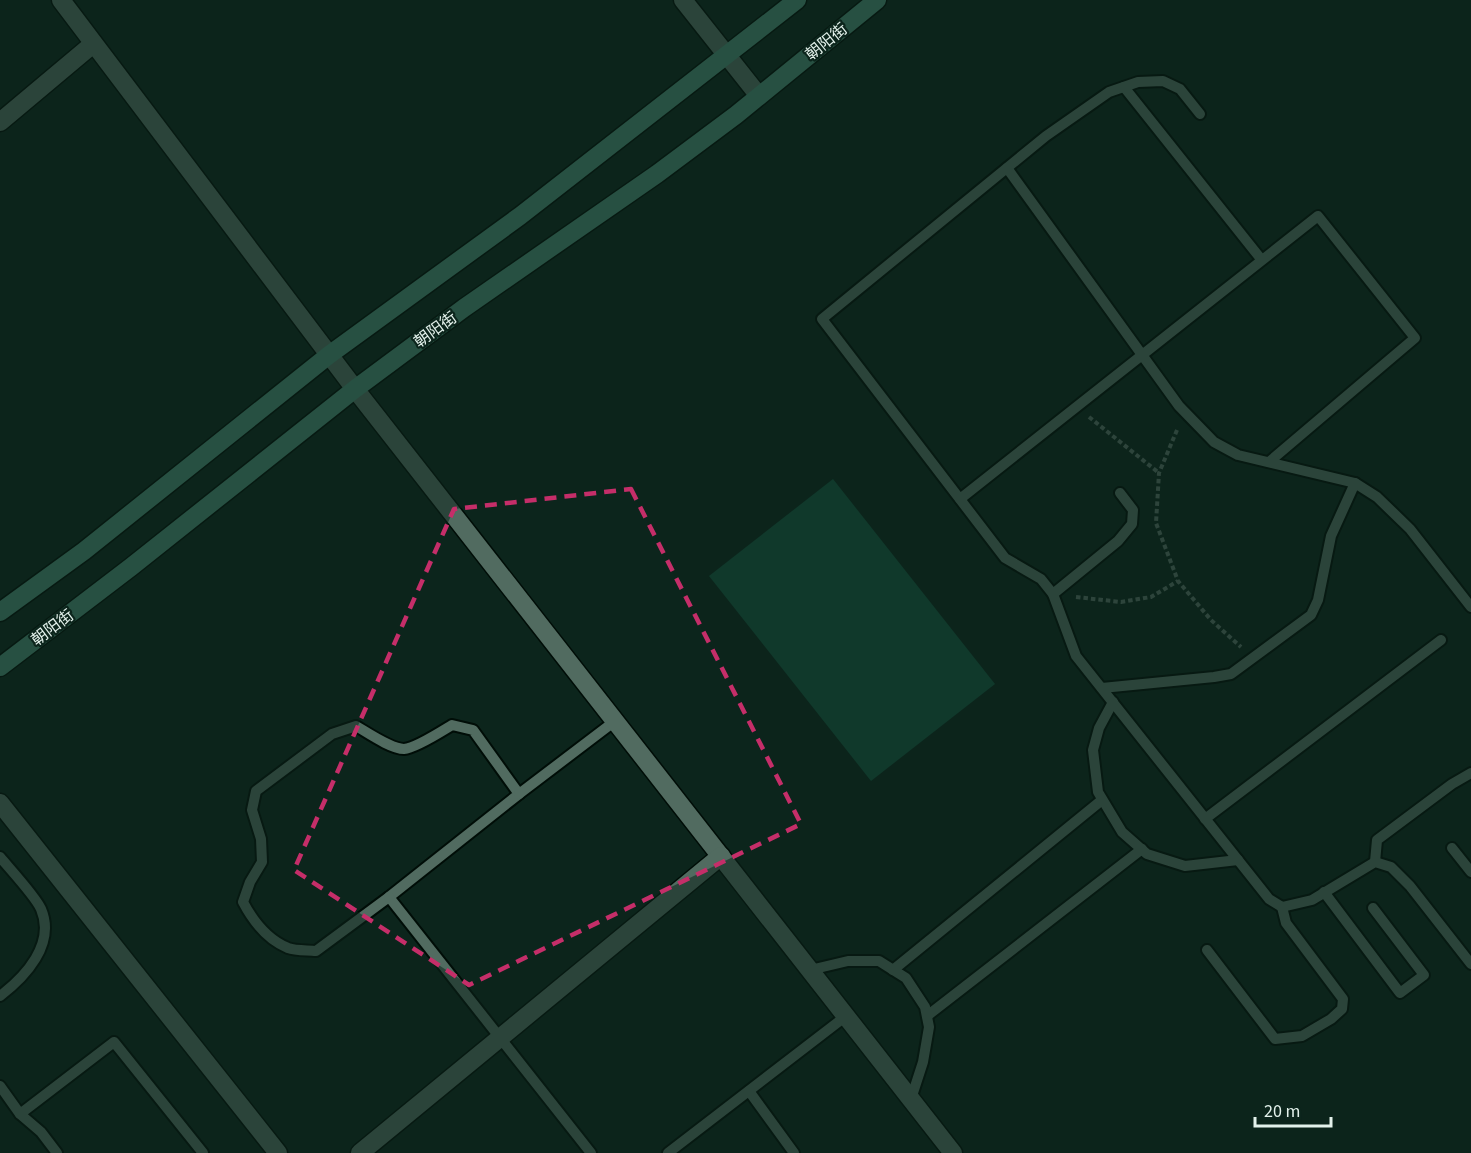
<svg xmlns="http://www.w3.org/2000/svg" width="1471" height="1153" font-family="'Source Sans 3','Noto Sans SC',sans-serif">
<style>
.green{fill:#15523f}
.lines{fill:none;stroke-linecap:round;stroke-linejoin:round}
.lane-casing{stroke:#000d07;stroke-width:14}
.street-casing{stroke:#000d07;stroke-width:21}
.secondary-casing{stroke:#000d07;stroke-width:21}
.path{stroke:#556a62;stroke-width:4;stroke-dasharray:4.5 3;stroke-linecap:butt}
.lane{stroke:#516b60;stroke-width:10}
.street{stroke:#516b60;stroke-width:18}
.secondary{stroke:#478571;stroke-width:18}
.marked{fill:none;stroke:#c52e69;stroke-width:4.5;stroke-dasharray:12 8;stroke-linejoin:round}
.labels{text-anchor:middle;stroke-width:4.5;stroke-linejoin:round;paint-order:stroke}
.street-label{font-size:16px;fill:#e3f1eb;stroke:#0c251c}
</style>
<rect width="100%" height="100%" fill="#0c251c"/>
<!-- green -->
<path class="green" d="M833 479 995 684 871 781 709 576Z"/>
<g class="lines">
<defs>
<g id="lane">
<path d="M1124 87 1261 259"/>
<path d="M1200 114 1180 89 1163 81 1138 82 1109 92 1046 136 822 319 1005 558 1041 579 1053 594 1076 656 1269 899 1282 907 1312 900 1375 862 1391 867 1410 886 1471 964"/>
<path d="M1007 168 1179 406 1214 442 1238 455 1355 483 1377 497 1410 529 1471 607"/>
<path d="M960 499 1318 216 1415 338 1269 462"/>
<path d="M1053 594 1118 541 1132 524 1133 510 1120 493"/>
<path d="M1102 688 1214 677 1231 674 1311 615 1318 600 1331 536 1355 483"/>
<path d="M1113 702 1099 728 1093 750 1098 792 1122 832 1147 854 1185 866 1238 860"/>
<path d="M452 725 473 730 519 794 389 897 316 951C308 950 296 951 288 948 266 939 253 921 243 902L250 882 262 862 261 839 252 810 256 791 332 734 356 726C368 733 391 749 404 749 416 748 442 731 452 725Z"/>
<path d="M519 794 615 721"/>
<path d="M1205 819 1441 640"/>
<path d="M1452 848 1471 872"/>
<path d="M0 857C10 869 36 897 41 909 56 944 25 977 0 996"/>
<path d="M1375 862 1377 840 1452 784 1471 773"/>
<path d="M1324 892 1400 993 1424 975 1373 908"/>
<path d="M389 897 591 1153"/>
<path d="M1207 950 1275 1039 1302 1036 1331 1019 1342 1009 1343 999 1286 923 1282 907"/>
<path d="M810 970 848 961H879L906 978 925 1007 929 1027 923 1062 911 1099"/>
<path d="M893 970 1102 800"/>
<path d="M927 1016 1142 849"/>
<path d="M0 1086 20 1114 41 1132 57 1153"/>
<path d="M749 1091 794 1153"/>
<path d="M20 1114 114 1042 203 1153"/>
<path d="M668 1153 846 1016"/>
</g>
<g id="street">
<path d="M61 0 355 389 953 1153"/>
<path d="M683 0 759 96"/>
<path d="M0 122 93 44"/>
<path d="M0 803 278 1153"/>
<path d="M360 1153 721 856"/>
</g>
<g id="secondary">
<path d="M0 612 84 551 329 355 520 216 797 0"/>
<path d="M0 667 131 567 355 389 464 308 657 174 736 115 877 0"/>
</g>
</defs>
<!-- lane casing -->
<use href="#lane" class="lane-casing"/>
<!-- street casing -->
<use href="#street" class="street-casing"/>
<!-- secondary casing -->
<use href="#secondary" class="secondary-casing"/>
<!-- path -->
<g class="path">
<path d="M1089 417 1159 473"/>
<path d="M1177 430 1159 473 1156 523 1178 581 1211 620 1241 647"/>
<path d="M1076 597 1121 602 1151 597 1178 581"/>
</g>
<!-- lane -->
<use href="#lane" class="lane"/>
<!-- street -->
<use href="#street" class="street"/>
<!-- secondary -->
<use href="#secondary" class="secondary"/>
</g>
<!-- marked area -->
<path d="M0 0H1471V1153H0ZM631 489 801 824 469 985 294 870 454 509Z" fill="#0c251c" fill-opacity=".55" fill-rule="evenodd"/>
<path class="marked" d="M631 489 801 824 469 985 294 870 454 509Z"/>
<g class="labels">
<!-- street labels -->
<g class="street-label">
<text transform="translate(826 41) rotate(-39)" y="6">朝阳街</text>
<text transform="translate(435 329) rotate(-36)" y="6">朝阳街</text>
<text transform="translate(52 627) rotate(-37)" y="6">朝阳街</text>
</g>
</g>
<!-- scale -->
<path d="M1255 1117v9h76v-9" fill="none" stroke="#e3f1eb" stroke-width="3"/>
<text x="1264" y="1117" font-size="18" fill="#e3f1eb" stroke="#0c251c" stroke-width="4.5" paint-order="stroke">20 m</text>
</svg>
